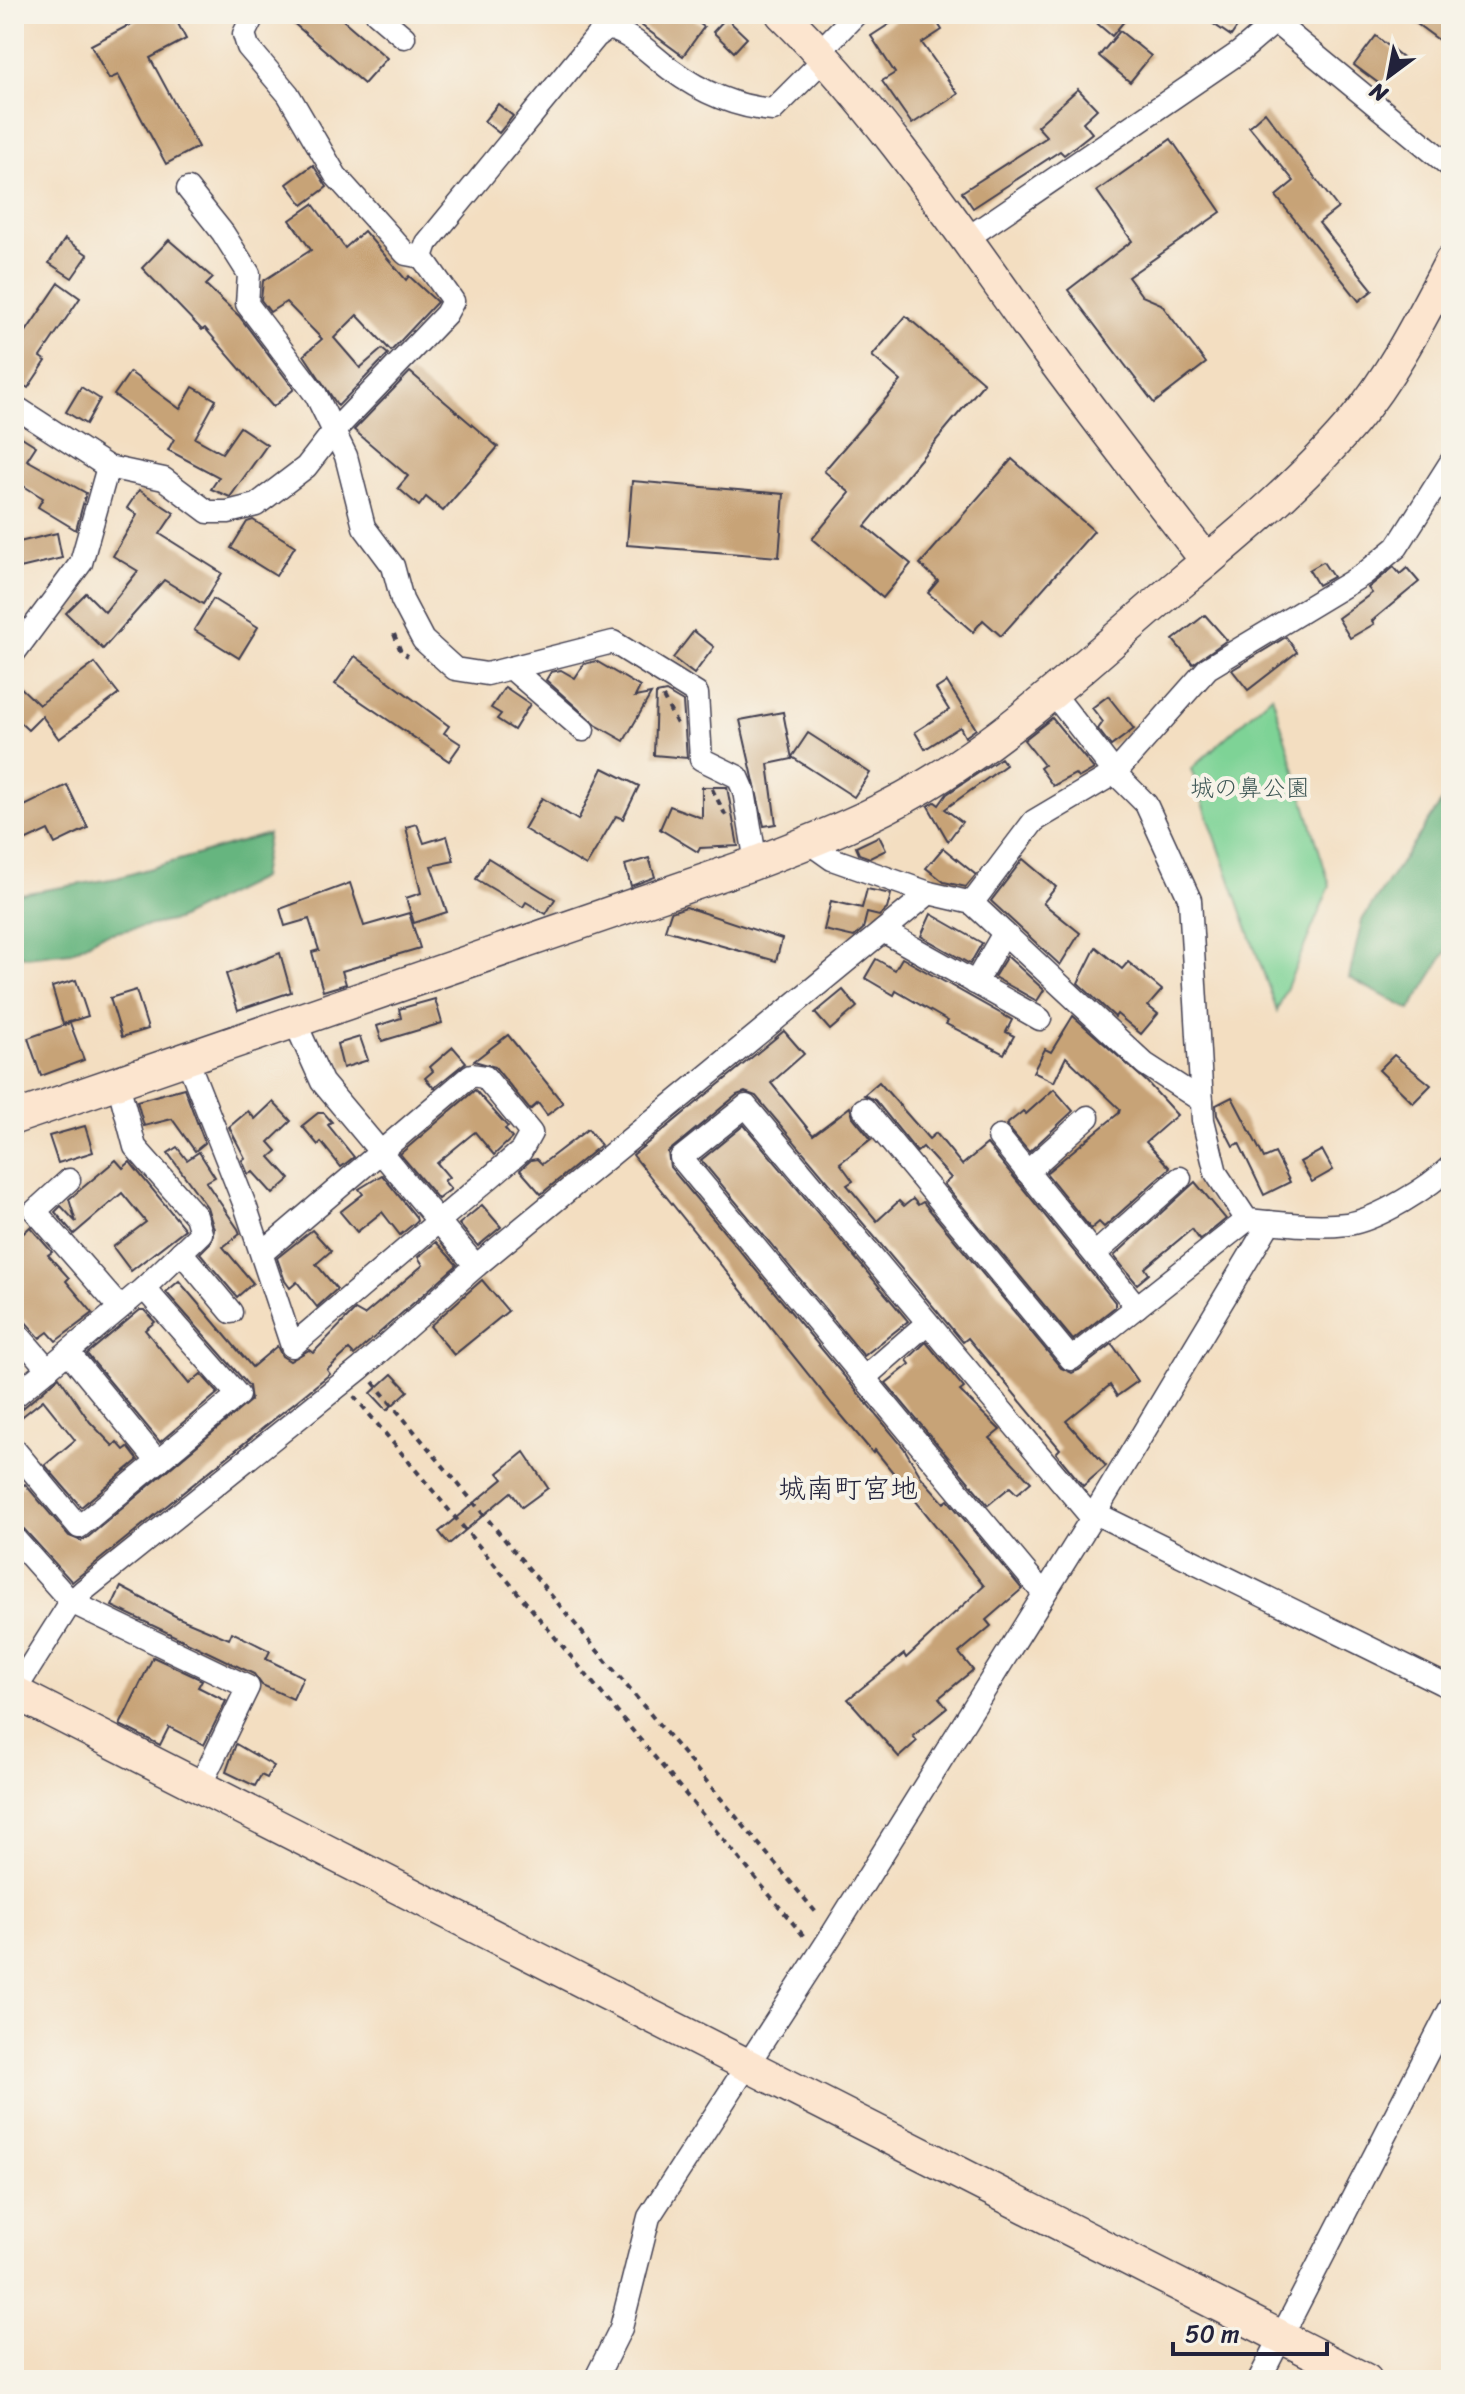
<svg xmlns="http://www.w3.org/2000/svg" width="1465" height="2394" font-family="Sriracha,'Klee One',sans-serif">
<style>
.green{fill:#7ed396;stroke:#507a68;stroke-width:2}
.forest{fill:#66b57f;stroke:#446c5d;stroke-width:2}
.building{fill:#c7a377}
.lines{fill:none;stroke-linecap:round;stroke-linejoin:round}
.street-casing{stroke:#413e4f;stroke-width:25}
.secondary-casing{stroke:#413e4f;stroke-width:35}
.path{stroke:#413e4f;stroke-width:4;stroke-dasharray:6 6;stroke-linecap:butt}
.street{stroke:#fff;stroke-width:22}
.secondary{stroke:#fce5cf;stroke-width:32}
.labels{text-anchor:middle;stroke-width:8;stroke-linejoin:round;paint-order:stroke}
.park-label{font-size:24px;fill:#3e5756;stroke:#f7f3e8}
.quarter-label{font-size:28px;fill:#22223b;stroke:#f7f3e8}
</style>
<rect width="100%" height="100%" fill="#f7f3e8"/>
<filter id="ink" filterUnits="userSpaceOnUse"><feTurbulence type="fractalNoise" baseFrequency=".0125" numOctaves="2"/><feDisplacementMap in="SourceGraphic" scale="16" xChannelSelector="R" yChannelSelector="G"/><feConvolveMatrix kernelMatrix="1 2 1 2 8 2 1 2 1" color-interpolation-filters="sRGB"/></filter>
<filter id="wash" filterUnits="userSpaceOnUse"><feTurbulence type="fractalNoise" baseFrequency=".006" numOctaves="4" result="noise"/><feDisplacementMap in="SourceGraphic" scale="32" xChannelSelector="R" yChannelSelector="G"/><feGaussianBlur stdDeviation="1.8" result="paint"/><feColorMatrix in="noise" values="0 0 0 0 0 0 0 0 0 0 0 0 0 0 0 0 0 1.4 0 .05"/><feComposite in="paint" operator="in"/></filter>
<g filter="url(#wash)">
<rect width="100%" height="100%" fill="#f3dec1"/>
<!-- green -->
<path class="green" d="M1272 695 1330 886 1277 1011 1191 769Z"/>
<!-- forest -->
<g class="forest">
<path d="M1451 788V944L1410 1010 1349 978 1362 920Z"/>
<path d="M268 834 261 878 176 920 102 935 71 952 26 957 14 952V895L117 878Z"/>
</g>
<g id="blocks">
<!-- building -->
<g class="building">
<path d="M150 14H173L186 39 150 58 198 147 166 164 118 75 109 79 91 45Z"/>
<path d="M283 14H336L387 58 364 84Z"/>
<path d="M626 14H687L704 27 683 56Z"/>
<path d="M905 14H932L942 30 922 43 958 94 912 124 882 81 895 73 871 36Z"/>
<path d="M1086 14H1130L1112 36Z"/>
<path d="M1199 14H1246L1231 36Z"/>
<path d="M1425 14H1451V49L1417 24Z"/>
<path d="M726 18 747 38 734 52 713 32Z"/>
<path d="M1120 31 1151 56 1130 82 1099 56Z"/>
<path d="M1376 36 1402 57 1381 85 1354 65Z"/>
<path d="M1078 89 1097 109 1083 122 1092 133 1064 155 1060 151 973 208 962 192 1047 137 1037 126Z"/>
<path d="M498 104 513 116 499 133 484 121Z"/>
<path d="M1265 112 1338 208 1319 223 1373 290 1359 301 1276 196 1294 181 1249 126Z"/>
<path d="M1171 139 1221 212 1128 277 1142 296 1161 304 1206 363 1154 403 1068 290 1132 241 1097 191Z"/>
<path d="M313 165 327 187 303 205 287 184Z"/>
<path d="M313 204 345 248 364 231 406 280 409 276 437 302 391 351 357 315 334 338 360 368 382 349 388 354 338 406 304 355 322 339 286 302 270 312 261 300 263 281 311 250 290 220Z"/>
<path d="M65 239 88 255 72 278 49 263Z"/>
<path d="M169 240 213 278 206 285 239 316 294 389 273 407 205 328 202 330 142 268Z"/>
<path d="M59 283 80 298 40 357 46 361 28 388 14 379V330L23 336Z"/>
<path d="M906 316 984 383 865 526 911 564 883 598 812 539 850 493 824 471 901 381 872 356Z"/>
<path d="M130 372 180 409 193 387 216 400 195 438 222 453 240 427 267 445 230 497 211 489 219 477 168 450 174 439 114 395Z"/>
<path d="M410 372 498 447 443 511 426 497 419 506 398 488 408 476 354 430Z"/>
<path d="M81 387 100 399 86 424 66 412Z"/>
<path d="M14 432 36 446 27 460 86 493 76 530 38 507 43 498 14 480Z"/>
<path d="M1012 459 1094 531 1001 636 983 620 973 632 928 593 938 581 920 564Z"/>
<path d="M632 481 784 494 779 557 627 545Z"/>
<path d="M139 490 174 513 160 534 222 573 203 604 164 580 103 649 66 613 86 593 105 612 138 571 113 556 137 515 127 508Z"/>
<path d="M253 520 295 546 276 576 231 548 247 522Z"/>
<path d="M57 533 62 558 20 568 15 543Z"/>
<path d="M1323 562 1333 577 1318 585 1309 570Z"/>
<path d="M1394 567 1400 574 1407 568 1419 582 1372 621 1374 624 1350 638 1338 618 1372 593 1368 588Z"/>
<path d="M213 599 258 627 239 658 194 630Z"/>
<path d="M1205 615 1227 640 1193 664 1173 640Z"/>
<path d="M694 631 714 647 694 674 673 658Z"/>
<path d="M1286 637 1297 652 1248 690 1232 670Z"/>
<path d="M355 656 449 726 444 733 461 744 449 761 335 684Z"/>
<path d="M596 661 640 687 635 697 651 694 624 741 596 725 546 680 551 672 561 670 575 678 584 664Z"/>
<path d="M95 663 119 694 59 739 42 716 28 730 14 717V681L39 705Z"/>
<path d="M947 682 976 729 965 737 960 727 925 749 915 732 949 710 936 689Z"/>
<path d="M505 687 530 704 514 730 497 719 501 714 491 708Z"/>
<path d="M666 692 683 702 687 758 654 755 656 694Z"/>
<path d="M1108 696 1134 729 1111 746 1098 729 1103 722 1092 708Z"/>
<path d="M783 712 792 759 768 764 776 824 764 826 740 720Z"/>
<path d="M1052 718 1094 769 1078 778 1075 774 1053 786 1040 768 1044 765 1024 740Z"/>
<path d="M808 733 870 773 854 797 792 757Z"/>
<path d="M1001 758 1006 765 945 809 962 822 948 841 928 806 935 802 939 805 947 794Z"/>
<path d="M603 768 639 786 623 819 616 816 586 866 524 829 542 798 578 820Z"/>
<path d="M67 785 88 828 55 844 48 830 14 846V811Z"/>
<path d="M702 787H727L738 846 700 848 698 852 660 829 670 806 702 818Z"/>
<path d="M417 824 424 843 447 836 454 861 431 866 447 912 414 923 406 898 421 893 406 827Z"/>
<path d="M879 836 886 850 870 858 859 854 856 847Z"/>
<path d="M943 848 976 875 966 887 944 882 926 868Z"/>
<path d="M488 858 555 899 546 914 526 902 523 907 476 879Z"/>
<path d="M649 858 655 877 631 886 625 865Z"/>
<path d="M1023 859 1056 887 1043 903 1080 933 1060 965 991 901Z"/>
<path d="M350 883 364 926 409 913 420 948 342 971 346 984 323 991 312 952 319 950 309 919 285 926 280 909Z"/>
<path d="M867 889 891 894 887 909 879 916 867 913 863 929 854 937 824 930 831 901 862 908Z"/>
<path d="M686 907 782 939 776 961 665 930 671 912Z"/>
<path d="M931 914 982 943 970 964 921 936Z"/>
<path d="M1096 947 1122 969 1128 962 1162 990 1148 1006 1158 1014 1141 1034 1117 1014 1115 1017 1078 983Z"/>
<path d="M280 953 291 992 238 1010 226 974Z"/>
<path d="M1007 956 1044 990 1037 1001 994 977Z"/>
<path d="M902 958 1012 1020 1006 1032 1014 1036 1004 1054 946 1024 948 1021 896 991 894 995 865 978 876 959 895 970Z"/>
<path d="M76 980 88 1016 63 1024 52 987Z"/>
<path d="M136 990 148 1029 122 1037 110 998Z"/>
<path d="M843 990 857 1007 830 1030 815 1013Z"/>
<path d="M435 999 442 1023 382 1041 377 1026 401 1018 399 1009Z"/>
<path d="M1073 1016 1147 1082 1177 1115 1146 1142 1170 1168 1104 1227 1099 1222 1091 1229 1046 1173 1119 1113 1120 1109 1066 1057 1054 1082 1033 1072 1045 1049 1051 1052Z"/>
<path d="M70 1023 84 1060 41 1076 28 1038Z"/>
<path d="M784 1031 804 1054 771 1083 813 1135 850 1107 853 1117 871 1139 840 1163 853 1181 847 1185 877 1221 899 1201 904 1206 913 1199 918 1205 923 1202 1061 1368 1072 1373 1079 1370 1112 1344 1138 1381 1117 1396 1110 1385 1066 1421 1106 1466 1083 1486 1056 1453 1060 1449 968 1338 963 1342 756 1096 745 1092 737 1095 668 1152 670 1167 904 1448 921 1477 944 1503 948 1500 1022 1589 986 1620 991 1626 959 1653 973 1670 939 1698 947 1708 913 1736 917 1741 899 1757 848 1699 904 1654 906 1658 984 1586 875 1450 873 1453 832 1404 633 1155Z"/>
<path d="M508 1035 563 1103 547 1115 538 1103 530 1110 495 1067 474 1061Z"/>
<path d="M360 1037 368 1060 343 1068 337 1044Z"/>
<path d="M453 1047 466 1062 434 1088 425 1078 433 1071 430 1067Z"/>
<path d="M1394 1055 1431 1085 1413 1103 1379 1070Z"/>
<path d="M879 1082 929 1139 936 1133 962 1165 987 1144 1115 1302V1307L1073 1340 944 1184 951 1178 923 1147 917 1152 875 1100 864 1095Z"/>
<path d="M184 1088 205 1143 195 1151 172 1119 144 1126 137 1101Z"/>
<path d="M1054 1089 1073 1111 1029 1152 1006 1125 1023 1111 1026 1114Z"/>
<path d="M475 1090 508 1127 505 1129 512 1138 494 1155 475 1132 471 1135 437 1163 449 1177 444 1181 451 1189 438 1199 400 1154Z"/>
<path d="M1232 1097 1264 1158 1275 1153 1290 1182 1264 1195 1239 1143 1233 1146 1217 1115 1216 1105Z"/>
<path d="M273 1102 291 1121 269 1142 277 1151 270 1157 290 1179 273 1194 253 1172 248 1174 242 1160 245 1158 229 1127 248 1111 255 1119Z"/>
<path d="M318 1113H324L332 1122 328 1125 354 1157 341 1167 321 1142 318 1145 302 1126Z"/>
<path d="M744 1125 908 1321 864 1356 701 1160Z"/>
<path d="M85 1126 93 1152 58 1163 49 1136Z"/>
<path d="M588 1129 601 1145 541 1194 520 1170 531 1160 537 1159 542 1164Z"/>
<path d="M177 1147 187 1160 199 1152 215 1177 206 1182 238 1229 240 1234 223 1247 253 1283 237 1297 200 1253 211 1242 214 1229 207 1207 168 1153Z"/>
<path d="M1322 1150 1333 1170 1312 1182 1300 1162Z"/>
<path d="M116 1160 123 1168 130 1162 185 1229 131 1271 113 1247 146 1222 122 1193 74 1234 55 1212 61 1206 76 1222 69 1199Z"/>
<path d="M382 1175 416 1217 417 1221 400 1235 382 1212 357 1232 340 1212 363 1194 359 1189Z"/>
<path d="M1195 1182 1226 1219 1200 1240 1192 1229 1145 1268 1149 1274 1137 1284 1114 1256Z"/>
<path d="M482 1205 501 1227 478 1246 459 1224Z"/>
<path d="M30 1227 52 1252 48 1255 69 1278 66 1281 93 1313 56 1341 48 1332 40 1338 24 1320 14 1316V1242Z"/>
<path d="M312 1230 331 1251 316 1264 337 1289 317 1307 297 1282 290 1288 285 1281 277 1258Z"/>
<path d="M436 1242 457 1265 354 1355 349 1350 327 1370 330 1374 72 1582 24 1529 14 1524V1492L25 1484 69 1536 81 1541 87 1538 251 1400 249 1386 166 1292 179 1281 252 1367 277 1346 282 1356 290 1361 309 1350 313 1353 355 1310 364 1315 423 1265 418 1257Z"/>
<path d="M482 1280 508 1311 454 1355 430 1326Z"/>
<path d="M140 1310H144L155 1322 145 1330 189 1384 201 1374 218 1393 160 1442 87 1354Z"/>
<path d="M926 1342 964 1388 960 1391 1000 1430 990 1438 1031 1482 1017 1494 1010 1487 988 1505 886 1383 910 1364 907 1360Z"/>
<path d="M392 1374 408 1391 387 1410 371 1393Z"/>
<path d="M59 1377 90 1422 113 1446 117 1442 124 1450 128 1447 138 1460 81 1507 45 1465 75 1440 43 1400 14 1423V1411L23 1408Z"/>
<path d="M524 1452 548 1488 522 1507 511 1492 449 1544 439 1532 503 1479 498 1473Z"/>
<path d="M121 1587 179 1618 229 1639 232 1632 270 1651 266 1659 303 1677 293 1699 262 1685 254 1674 112 1606Z"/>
<path d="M153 1657 202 1680 198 1687 226 1701 204 1745 169 1727 160 1745 120 1725Z"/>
<path d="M236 1744 274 1766 267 1778 261 1775 255 1786 226 1772Z"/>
</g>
</g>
</g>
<g filter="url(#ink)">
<use href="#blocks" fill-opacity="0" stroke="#413e4f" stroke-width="2"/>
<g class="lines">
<defs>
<g id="street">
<path d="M254 14 244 34 248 47 288 94 336 176 406 254 422 257"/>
<path d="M377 14 404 37"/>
<path d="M1271 14 1275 22 1451 167"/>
<path d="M608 28C633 35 649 53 670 69 701 92 734 107 773 110L825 58"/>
<path d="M819 52 856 14"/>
<path d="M188 189 223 233 249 274 247 304 316 395 346 456 364 527 393 566 402 600 423 640 455 669 487 674 613 642 697 694 701 759 738 777 744 791 756 863"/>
<path d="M966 239 1240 52 1275 22"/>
<path d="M422 257 427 243 596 37 608 28 609 14"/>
<path d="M14 406 108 467 164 479 208 512H228L256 505 306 467 334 431 446 314 453 301 422 257"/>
<path d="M14 653 81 563 108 467"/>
<path d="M511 668 583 730"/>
<path d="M1052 692 1115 773 1146 804 1190 900 1203 1120 1216 1173 1247 1220C1279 1223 1315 1228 1347 1224 1377 1220 1430 1187 1451 1166"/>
<path d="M929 893 972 903 1034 821 1115 773 1208 668 1364 574 1397 547 1451 462"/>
<path d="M972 903 1145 1064 1202 1101"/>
<path d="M883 931 1040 1019"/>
<path d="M975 983 1004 933"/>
<path d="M295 1022 322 1082 476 1266"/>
<path d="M187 1059 246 1208 292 1346 521 1151 531 1133 485 1077 471 1075 262 1253"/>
<path d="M864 1109 1071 1359 1247 1220"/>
<path d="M999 1137 1137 1307"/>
<path d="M1027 1172 1088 1117"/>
<path d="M69 1180 35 1211 120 1308"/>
<path d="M181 1252 231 1312"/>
<path d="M1096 1253 1180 1178"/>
<path d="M14 1330 48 1369"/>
<path d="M68 1352 158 1462"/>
<path d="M864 1378 926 1324"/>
<path d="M14 1397 144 1288 201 1233 196 1216 135 1147 118 1083"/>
<path d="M14 1449 79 1527 238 1395 144 1288"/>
<path d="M1095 1513 1451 1688"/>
<path d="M14 1538 71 1602 248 1687 200 1786"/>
<path d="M1044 1594 681 1158 746 1106 1092 1518"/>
<path d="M14 1692 71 1602 83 1591 361 1368 476 1266 929 893 832 859 808 842"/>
<path d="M595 2380 621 2328 649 2217 833 1933 1095 1513 1270 1222"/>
<path d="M1259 2380 1451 2007"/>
</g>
<g id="secondary">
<path d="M782 14C874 104 952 219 1027 324 1085 404 1146 483 1207 561"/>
<path d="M14 1118 752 864C810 842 869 819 923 787 1011 735 1089 661 1166 595 1231 541 1298 487 1353 422 1393 374 1422 316 1451 261"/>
<path d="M14 1692 1366 2380"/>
</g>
</defs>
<!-- street casing -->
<use href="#street" class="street-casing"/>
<!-- secondary casing -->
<use href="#secondary" class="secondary-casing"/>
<!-- path -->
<g class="path">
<path d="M394 634 401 652 408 656"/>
<path d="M663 697 677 724"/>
<path d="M712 789 726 816"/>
<path d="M373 1382 819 1916"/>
<path d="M354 1396 807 1940"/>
</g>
<!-- street -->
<use href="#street" class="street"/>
<!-- secondary -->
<use href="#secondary" class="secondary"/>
</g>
</g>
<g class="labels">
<!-- park labels -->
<g class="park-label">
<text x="1250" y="796">城の鼻公園</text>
</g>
<!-- quarter labels -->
<g class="quarter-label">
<text x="848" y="1498">城南町宮地</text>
</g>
</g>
<!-- margin -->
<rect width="1465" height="2394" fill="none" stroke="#f7f3e8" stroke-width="48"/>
<!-- north arrow -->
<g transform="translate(1389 76) rotate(212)" stroke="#f7f3e8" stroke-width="6" paint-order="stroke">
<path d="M0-6L14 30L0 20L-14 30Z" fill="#22223b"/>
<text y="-12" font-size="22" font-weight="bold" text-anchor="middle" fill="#22223b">N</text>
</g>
<!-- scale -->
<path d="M1173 2342v12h154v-12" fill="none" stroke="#22223b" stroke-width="4"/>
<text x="1185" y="2342" font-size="24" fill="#22223b" stroke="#f7f3e8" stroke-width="6" paint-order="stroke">50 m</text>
</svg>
